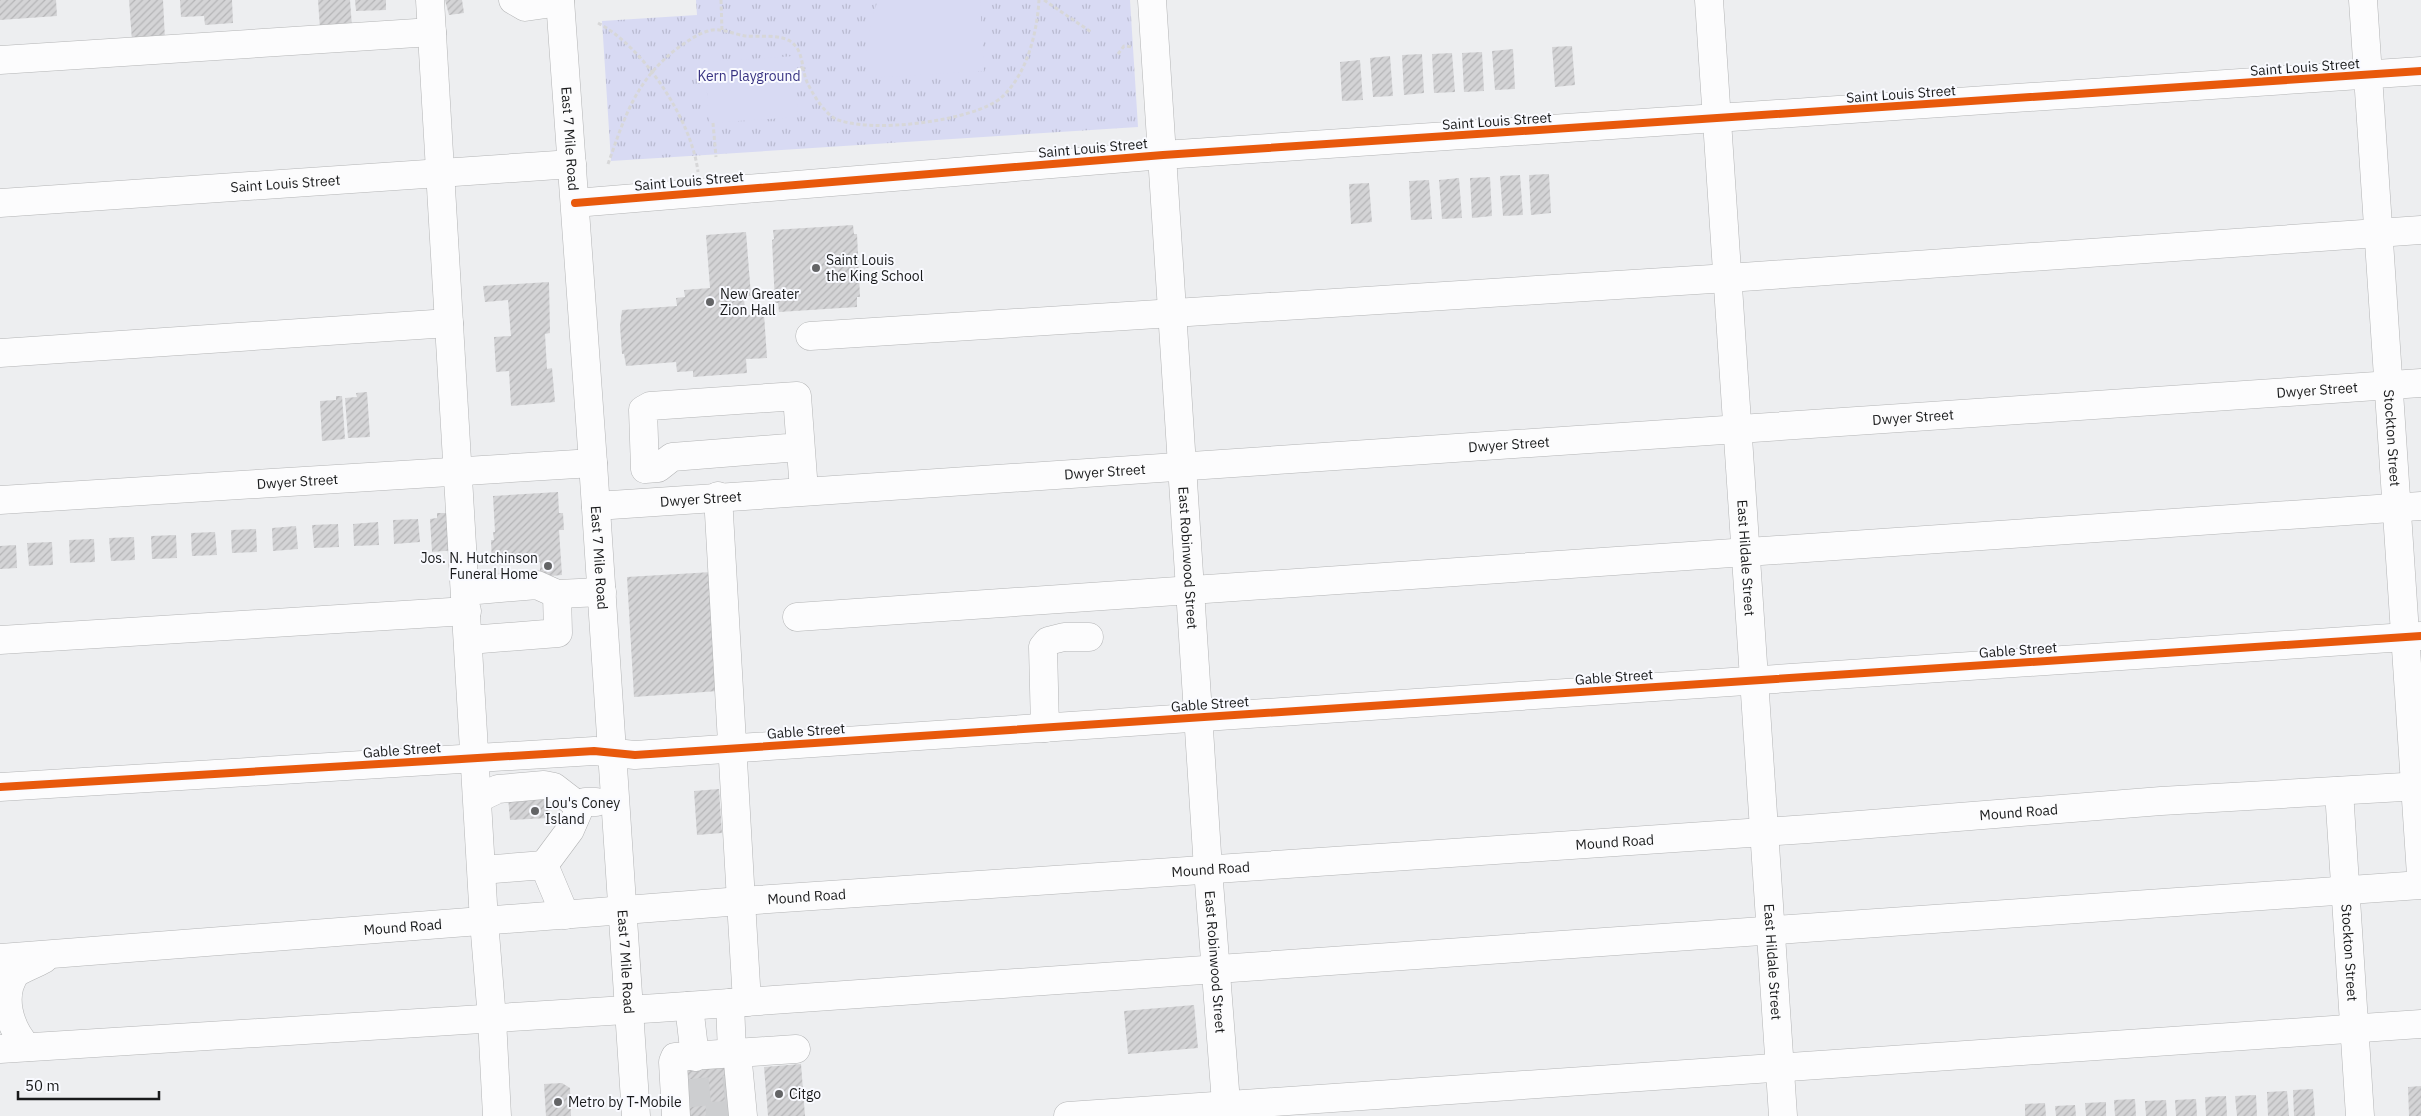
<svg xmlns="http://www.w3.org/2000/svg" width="2421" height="1116" font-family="'IBM Plex Sans',sans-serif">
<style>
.grass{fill:url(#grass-tufts)}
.pitch{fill:#d8daf3}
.building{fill:url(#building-hatch)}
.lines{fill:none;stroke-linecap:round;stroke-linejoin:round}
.minor-tunnel{stroke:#cdced0;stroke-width:28;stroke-dasharray:28 14;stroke-linecap:butt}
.minor-casing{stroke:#b3b4b5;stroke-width:29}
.major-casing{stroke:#b3b4b5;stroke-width:29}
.path{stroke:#d7d7d8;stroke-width:3;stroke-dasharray:4 2.5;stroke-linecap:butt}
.minor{stroke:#fcfcfd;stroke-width:28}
.major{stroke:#fcfcfd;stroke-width:28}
.cycleway-casing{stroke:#f9faff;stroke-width:11}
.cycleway{stroke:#e8590c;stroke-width:8}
.poi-dot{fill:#636466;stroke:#f9faff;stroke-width:2}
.labels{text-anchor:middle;stroke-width:4;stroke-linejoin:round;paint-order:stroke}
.street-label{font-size:14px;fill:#191a1b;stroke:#f9faff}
.park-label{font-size:14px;fill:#383382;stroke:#f9faff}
.poi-label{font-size:14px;fill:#191a1b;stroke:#f9faff;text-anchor:start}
</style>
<defs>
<pattern id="grass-tufts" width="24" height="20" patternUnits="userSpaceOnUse" patternTransform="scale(1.25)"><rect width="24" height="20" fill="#d8daf3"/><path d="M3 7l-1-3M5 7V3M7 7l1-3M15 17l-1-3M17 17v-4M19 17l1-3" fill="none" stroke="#b9bad0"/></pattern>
<pattern id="building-hatch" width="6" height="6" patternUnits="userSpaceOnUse" patternTransform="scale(1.25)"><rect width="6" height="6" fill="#d4d4d6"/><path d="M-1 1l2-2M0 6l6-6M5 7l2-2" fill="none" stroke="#b5b5b7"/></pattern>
</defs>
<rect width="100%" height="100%" fill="#edeef0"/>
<!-- grass -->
<path class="grass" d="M696 0H1130L1138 127 611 161 602 21 697 15Z"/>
<!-- pitch -->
<g class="pitch">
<path d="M878 0H980L984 71 867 78C865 49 868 27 878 0Z"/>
<path d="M794 56 798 117 709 123 705 62Z"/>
</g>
<!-- building -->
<g class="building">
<path d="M0 0H56L57 16 0 20Z"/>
<path d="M129 0H163L165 40 132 41Z"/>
<path d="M180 0H232L233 23 205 25 204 16 181 17Z"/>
<path d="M318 0H350L352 27 320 29Z"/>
<path d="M355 0H386V10L356 11Z"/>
<path d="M445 0H462L464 13 449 15Z"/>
<path d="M1572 46 1575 85 1555 87 1552 47Z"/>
<path d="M1513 49 1515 89 1495 90 1492 51Z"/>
<path d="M1482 52 1484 91 1464 92 1462 53Z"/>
<path d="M1452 53 1455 92 1434 93 1432 54Z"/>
<path d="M1422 54 1424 93 1404 95 1402 55Z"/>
<path d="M1390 56 1393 96 1373 97 1370 58Z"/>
<path d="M1360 60 1363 100 1342 101 1340 62Z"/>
<path d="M1549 174 1551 213 1531 215 1529 175Z"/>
<path d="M1520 175 1523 215 1503 216 1500 176Z"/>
<path d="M1490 177 1492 216 1472 218 1470 178Z"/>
<path d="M1459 178 1462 218 1442 219 1439 180Z"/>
<path d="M1429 180 1432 219 1411 220 1409 181Z"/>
<path d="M1369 183 1372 222 1351 224 1349 184Z"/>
<path d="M853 225 854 234H857L860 297H857V307L779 312 778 303H775L772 240 774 239 773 230Z"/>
<path d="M746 232 751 296H744L745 315 764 314 767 358 746 359 747 373 693 377V371L677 372 676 362 626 366 624 354H622L620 326 622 310 677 306 676 298 685 297 684 290 710 288 706 235Z"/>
<path d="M549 282 550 333 545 334 547 369 552 368 555 402 511 406 509 371 496 372 494 337 511 336 508 300 485 302 483 286Z"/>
<path d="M367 392 370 437 348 438 345 398 357 397 356 393Z"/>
<path d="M336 396H342L345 439 322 441 320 401 336 400Z"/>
<path d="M558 492 559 513H563L564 530H559L562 575 540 577V562L492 565 491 540H494L493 532H495L493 496Z"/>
<path d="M437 513H448L456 550 432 552 430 519 437 518Z"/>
<path d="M418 519 420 542 394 544 393 520Z"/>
<path d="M378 522 379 545 354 546 353 524Z"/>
<path d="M338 524 339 547 314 548 312 525Z"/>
<path d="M296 526 298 549 273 551 272 528Z"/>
<path d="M256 529 257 552 232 553 231 530Z"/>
<path d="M215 532 217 555 192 556 191 533Z"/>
<path d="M176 535 177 558 152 559 151 536Z"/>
<path d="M134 537 135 560 111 561 109 538Z"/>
<path d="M94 539 95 562 70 563 69 540Z"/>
<path d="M52 542 53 565 29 566 27 543Z"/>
<path d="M16 545 17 568 0 569V546Z"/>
<path d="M712 572 718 691 634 697 627 577Z"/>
<path d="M719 789 722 833 697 835 694 791Z"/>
<path d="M547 794 549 818 510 820 508 797Z"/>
<path d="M1194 1005 1198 1048 1128 1054 1124 1011Z"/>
<path d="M729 1063 733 1116H684L680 1066Z"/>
<path d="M801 1064 805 1116H768L764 1067Z"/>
<path d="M562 1083 570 1088 571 1116H546L544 1084Z"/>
<path d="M2421 1086V1116H2409L2408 1087Z"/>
<path d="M2313 1089 2315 1116H2294L2293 1090Z"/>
<path d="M2287 1091 2289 1116H2268L2267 1092Z"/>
<path d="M2256 1095 2257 1116H2237L2235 1096Z"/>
<path d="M2226 1096 2227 1116H2206L2205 1097Z"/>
<path d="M2135 1099 2136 1116H2115L2114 1100Z"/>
<path d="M2196 1099 2197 1116H2176L2175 1100Z"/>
<path d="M2166 1100 2167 1116H2146L2145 1101Z"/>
<path d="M2106 1102V1116H2086L2085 1103Z"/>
<path d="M2045 1103 2046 1116H2025V1104Z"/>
<path d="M2075 1105 2076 1116H2056L2055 1106Z"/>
</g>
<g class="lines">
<!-- minor-tunnel -->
<g class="minor-tunnel">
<path d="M682 1094 731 1089"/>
<path d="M706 1116 733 1115"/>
</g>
<defs>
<g id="minor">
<path d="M430 0 484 921"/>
<path d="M513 0 525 7 560 2"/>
<path id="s1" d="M560 0 593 463 636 1116"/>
<path id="s2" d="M1152 0 1208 869 1227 1116"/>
<path id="s3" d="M1709 0 1783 1116"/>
<path id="s4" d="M2363 0 2421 875"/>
<path d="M0 60 432 32"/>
<path id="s5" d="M0 203 572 164"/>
<path d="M575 203 1163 155 2421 71"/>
<path d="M810 336 1728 278 2421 230"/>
<path d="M0 353 449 323"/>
<path d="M800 447 672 457 658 468 645 469 643 410 650 406 797 396 804 491"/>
<path d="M718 496 741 901"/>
<path id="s6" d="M0 500 593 463"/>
<path id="s7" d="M596 506 2421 383"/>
<path d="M466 591 537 585 557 594 602 592"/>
<path d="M797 617 2421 506"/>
<path d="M0 640 467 611"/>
<path d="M469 640 558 633 557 594"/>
<path d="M1045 728 1043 647 1048 641 1064 637H1089"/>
<path d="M0 787 594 751 635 755 2421 636"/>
<path id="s8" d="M2339 791 2360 1116"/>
<path d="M479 798 498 789 544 785 554 787 580 807"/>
<path d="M544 865 570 830 580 807 585 802H596"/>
<path d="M482 870 544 865 565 915"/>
<path d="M730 1003 732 1053 738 1063 743 1116"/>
<path d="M689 1006 695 1057"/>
<path d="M492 1019 497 1116"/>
<path d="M676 1116 673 1062 675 1057 796 1049"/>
<path d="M1068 1116 2421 1024"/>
</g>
<g id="major">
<path d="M741 901 747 1002"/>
<path d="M484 921 492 1019"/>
<path id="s9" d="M0 958 741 901 1808 829 2161 801 2421 786"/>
<path d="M27 1047C9 1027 0 995 16 973 24 968 35 964 44 959"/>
<path d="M0 1049 658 1008 2421 885"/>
</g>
</defs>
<!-- minor casing -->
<use href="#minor" class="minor-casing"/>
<!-- major casing -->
<use href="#major" class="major-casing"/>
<!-- path -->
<g class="path">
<path d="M721 0 722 30"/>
<path d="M1044 0 1091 32"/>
<path d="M598 23C644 47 692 121 698 172"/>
<path d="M1118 54 1124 46 1133 47"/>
<path d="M795 72 803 67"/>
<path d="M713 123 716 157"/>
<path d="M608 164C625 116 636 79 679 47 688 41 697 34 708 31 720 27 733 34 745 36 758 37 778 34 790 41 804 50 801 68 807 82 812 93 823 111 834 118 866 135 976 121 1002 97 1027 74 1037 33 1039 0"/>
</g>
<!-- minor -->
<use href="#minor" class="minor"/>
<!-- major -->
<use href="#major" class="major"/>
<defs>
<g id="cycleway">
<path d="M575 203 1163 155 2421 71"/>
<path d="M0 787 594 751 635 755 2421 636"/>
</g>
</defs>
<!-- cycleway casing -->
<use href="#cycleway" class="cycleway-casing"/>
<!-- cycleway -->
<use href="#cycleway" class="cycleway"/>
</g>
<!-- markers -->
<g class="poi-dot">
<circle cx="816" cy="268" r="5"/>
<circle cx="710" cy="302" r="5"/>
<circle cx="548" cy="566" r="5"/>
<circle cx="535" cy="811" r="5"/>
<circle cx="779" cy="1094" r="5"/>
<circle cx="558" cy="1102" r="5"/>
</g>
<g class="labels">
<!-- street labels -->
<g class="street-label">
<text transform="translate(2305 67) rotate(-4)" y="5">Saint Louis Street</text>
<text transform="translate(1901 94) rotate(-4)" y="5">Saint Louis Street</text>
<text transform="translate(1497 121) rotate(-4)" y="5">Saint Louis Street</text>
<text dy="5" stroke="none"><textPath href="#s1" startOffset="139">East 7 Mile Road</textPath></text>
<text transform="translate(1093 148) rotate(-5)" y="5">Saint Louis Street</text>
<text transform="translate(689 181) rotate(-5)" y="5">Saint Louis Street</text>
<text dy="5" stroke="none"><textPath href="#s5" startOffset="286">Saint Louis Street</textPath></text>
<text dy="5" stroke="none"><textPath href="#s7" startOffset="1725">Dwyer Street</textPath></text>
<text dy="5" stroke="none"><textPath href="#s7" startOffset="1320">Dwyer Street</textPath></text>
<text dy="5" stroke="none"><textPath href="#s4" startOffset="439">Stockton Street</textPath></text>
<text dy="5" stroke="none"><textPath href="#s7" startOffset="915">Dwyer Street</textPath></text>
<text dy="5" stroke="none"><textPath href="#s7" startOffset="510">Dwyer Street</textPath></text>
<text dy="5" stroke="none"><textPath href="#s6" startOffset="298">Dwyer Street</textPath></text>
<text dy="5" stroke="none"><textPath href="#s7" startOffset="105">Dwyer Street</textPath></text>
<text dy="5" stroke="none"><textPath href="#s1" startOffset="559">East 7 Mile Road</textPath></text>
<text dy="5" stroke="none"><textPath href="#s2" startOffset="559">East Robinwood Street</textPath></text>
<text dy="5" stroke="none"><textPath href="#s3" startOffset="559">East Hildale Street</textPath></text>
<text transform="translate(2018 650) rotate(-4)" y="5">Gable Street</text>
<text transform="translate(1614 677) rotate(-4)" y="5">Gable Street</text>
<text transform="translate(1210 704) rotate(-4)" y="5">Gable Street</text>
<text transform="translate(806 731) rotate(-4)" y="5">Gable Street</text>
<text transform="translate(402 750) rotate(-4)" y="5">Gable Street</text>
<text dy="5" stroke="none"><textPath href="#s9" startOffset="2024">Mound Road</textPath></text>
<text dy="5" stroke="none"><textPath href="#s9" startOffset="1619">Mound Road</textPath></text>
<text dy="5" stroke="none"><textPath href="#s9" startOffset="1214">Mound Road</textPath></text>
<text dy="5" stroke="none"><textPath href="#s9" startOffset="809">Mound Road</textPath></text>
<text dy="5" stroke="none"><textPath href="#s9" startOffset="404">Mound Road</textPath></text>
<text dy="5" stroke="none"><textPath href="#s8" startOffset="162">Stockton Street</textPath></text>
<text dy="5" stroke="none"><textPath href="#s1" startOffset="964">East 7 Mile Road</textPath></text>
<text dy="5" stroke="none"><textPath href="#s2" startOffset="964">East Robinwood Street</textPath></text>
<text dy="5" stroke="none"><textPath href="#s3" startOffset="964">East Hildale Street</textPath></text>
</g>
<!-- park labels -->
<g class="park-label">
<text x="749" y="81">Kern Playground</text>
</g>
<!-- poi labels -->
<g class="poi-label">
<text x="826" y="265">Saint Louis<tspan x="826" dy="16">the King School</tspan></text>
<text x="720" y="299">New Greater<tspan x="720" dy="16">Zion Hall</tspan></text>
<text x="538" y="563" text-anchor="end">Jos. N. Hutchinson<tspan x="538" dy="16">Funeral Home</tspan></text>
<text x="545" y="808">Lou's Coney<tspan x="545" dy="16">Island</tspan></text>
<text x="789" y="1099">Citgo</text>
<text x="568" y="1107">Metro by T-Mobile</text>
</g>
</g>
<!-- scale -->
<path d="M18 1091v8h141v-8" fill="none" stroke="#191a1b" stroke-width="2.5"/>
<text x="25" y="1091" font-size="15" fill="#191a1b" stroke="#f9faff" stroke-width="4" paint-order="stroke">50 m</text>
</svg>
